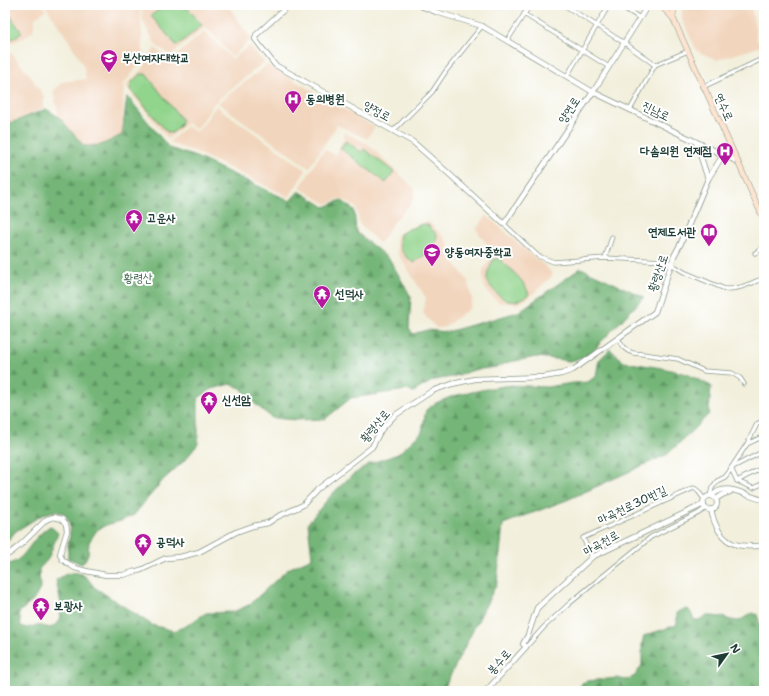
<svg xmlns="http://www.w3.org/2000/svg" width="769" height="696" font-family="'Shantell Sans','Poor Story',sans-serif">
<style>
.built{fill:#f2d5bd}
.forest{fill:url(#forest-firs);stroke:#4a7a56}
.pitch{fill:#91d48c;stroke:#588860}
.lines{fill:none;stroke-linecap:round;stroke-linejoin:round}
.minor-casing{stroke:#889688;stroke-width:5}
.tertiary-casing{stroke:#889688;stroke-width:6}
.secondary-casing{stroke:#889688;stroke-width:6}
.minor{stroke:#fff;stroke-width:3.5}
.tertiary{stroke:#fff;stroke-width:4.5}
.secondary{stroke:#fde4d1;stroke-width:5}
.labels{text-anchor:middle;stroke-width:4;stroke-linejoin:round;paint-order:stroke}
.poi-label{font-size:12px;font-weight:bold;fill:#1f3d34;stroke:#fff;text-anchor:start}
.street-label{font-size:12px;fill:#1f3d34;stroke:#fff}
.park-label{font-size:12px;fill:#3c634a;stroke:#fff}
</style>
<defs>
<pattern id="forest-firs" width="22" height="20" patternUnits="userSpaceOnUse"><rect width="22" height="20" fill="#74b678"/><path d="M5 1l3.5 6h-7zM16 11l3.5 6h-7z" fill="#5f9563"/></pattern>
</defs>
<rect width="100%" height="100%" fill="#fff"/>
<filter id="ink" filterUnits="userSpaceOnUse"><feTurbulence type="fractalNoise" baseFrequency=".025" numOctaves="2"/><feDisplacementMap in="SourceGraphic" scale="8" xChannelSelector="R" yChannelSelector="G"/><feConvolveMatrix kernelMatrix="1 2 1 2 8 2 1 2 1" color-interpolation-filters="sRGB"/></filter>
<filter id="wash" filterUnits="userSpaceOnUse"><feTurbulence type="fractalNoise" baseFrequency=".012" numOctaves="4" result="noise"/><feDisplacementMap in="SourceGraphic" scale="16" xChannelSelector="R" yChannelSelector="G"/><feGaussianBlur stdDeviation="0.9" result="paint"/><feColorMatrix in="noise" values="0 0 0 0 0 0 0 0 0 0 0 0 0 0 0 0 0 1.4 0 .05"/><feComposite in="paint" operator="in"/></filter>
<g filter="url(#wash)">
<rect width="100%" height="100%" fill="#f2efdc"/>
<!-- built -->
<g class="built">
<path d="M5 5H43L46 10 35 18 33 31 24 38 9 44 5 42Z"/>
<path d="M45 5H140L143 50V59L124 84 122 135 101 145 84 146 59 117 53 92 62 82 86 79 84 67 76 52Z"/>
<path d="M142 5H228L251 39 232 57 206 27 171 55 157 46 146 28 142 19Z"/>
<path d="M682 5H751L757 40 762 46 717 60 697 51 682 20Z"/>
<path d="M205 31 232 59 250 46 264 62 214 103 200 125 195 129 187 123 168 139 128 89 126 85 144 67 155 48 171 60Z"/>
<path d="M5 46 30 75 44 97 43 108 16 121 5 123Z"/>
<path d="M267 65 375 127 367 139 337 125 309 168 218 103Z"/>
<path d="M216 106 306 170 289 197 196 152 172 144 170 141 187 126 196 132 203 125Z"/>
<path d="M344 132 368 144 415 189 414 196 411 203 391 225 385 236 379 243 360 225 356 207 341 198 327 204 300 188 324 149 335 155 344 137Z"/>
<path d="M487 216 547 268 553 275 533 294 519 304 500 303 490 295 484 286 483 280V270L493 253 476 229Z"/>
<path d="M429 222 446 239 449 247 447 253 468 281 472 300 470 308 459 316 445 327 436 328 423 313 426 298 398 254 396 242 397 235 405 230 423 223Z"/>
</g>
<!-- forest -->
<g class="forest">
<path d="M127 96 169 148 196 157 290 201 299 191 325 207 341 200 354 210 356 232 390 260 411 297 409 328 413 334 427 330 447 332 518 312 581 268 644 297 601 342 593 352 584 358 569 361 556 359 536 357 509 362 496 367 474 370 452 377 434 380 413 392 406 390 351 398 325 419 297 420 272 418 254 403 241 388 230 384 212 389 198 398V444L185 460 163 480 134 515 121 521 106 525 97 530 89 542 88 554 84 562 81 564 68 558V544L70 535 69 521 63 513 54 511 42 515 16 531 9 539 5 545C5 536 4 527 5 518 6 510 10 504 5 496V124L16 121 46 109 59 117 84 146 101 145 122 135Z"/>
<path d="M610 349 624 362 662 368 687 374 711 386 709 414 668 454 567 500 503 524 497 583 447 682 444 691H5V565C24 562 28 545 40 534 43 531 47 528 50 526L58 533 48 559 39 569 40 589 33 601 19 612 21 626 27 628 37 625 51 628 60 621 61 604 56 580C60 578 66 573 71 573 82 571 88 578 94 587L152 625 174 631 186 626 206 613 233 612 249 605 288 569 312 558 308 523 333 493 350 477 369 464 398 454 422 432 426 410 436 403 453 396 491 388 511 385 547 387 573 383 588 382 596 376 599 360Z"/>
<path d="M688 609 691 613 694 620H699L705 616H711L722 617 731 620 739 621 752 613 758 615 759 623 764 625V691H574L575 689 581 686 582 683 587 681 617 678 626 680 635 676 642 665V643L644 636 649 634 674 626 677 624V613L682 610Z"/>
</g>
<!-- pitch -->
<g class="pitch">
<path d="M164 5H185L202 25 177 46 151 16Z"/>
<path d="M5 8 22 33 10 40 5 37Z"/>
<path d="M140 74H146L182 120 179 127 172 133 167 132 130 89 131 83Z"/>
<path d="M346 141 361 152 364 149 394 172 386 183 340 148Z"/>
<path d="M423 224 428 225 437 235C437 248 424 255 414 263 403 255 397 248 400 234L409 229Z"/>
<path d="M498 258C508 267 526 281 529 295 522 299 515 303 508 301 501 299 487 285 487 278 487 272 491 265 493 260Z"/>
</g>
</g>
<g filter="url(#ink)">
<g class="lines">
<defs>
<g id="minor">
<path d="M564 5 626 44 655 65"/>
<path d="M619 5 640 18"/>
<path d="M524 14 609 67"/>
<path d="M507 41 530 5"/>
<path d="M567 76 609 5"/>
<path d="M703 87 764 58"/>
<path d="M630 110 655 65 688 51"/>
<path d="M393 131 432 92 446 71 482 26"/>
<path d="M504 224 538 256 554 262 605 258 666 261 684 272 725 289C739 290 751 283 764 278"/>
<path d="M755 253 760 250 764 244"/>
<path d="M605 258 612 237"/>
<path d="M618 339 623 347 628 351 633 353 643 354 678 359 704 371 732 373 740 378 744 384"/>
<path d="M747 444 764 436"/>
<path d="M764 451 731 468 737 481 753 488 764 483"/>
<path d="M737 481 764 467"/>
<path d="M710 496 712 488 717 481 725 477 729 472 731 468 747 444 757 424 764 420"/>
<path d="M592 557 583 538 694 488 698 491 704 499"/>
<path d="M526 647 544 627 570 603 651 537 699 513 706 508"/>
</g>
<g id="tertiary">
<path d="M289 5 256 35 255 39 275 65 413 142 447 172 504 224 593 92 648 5"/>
<path d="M418 5 436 12 482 26 593 92 738 162"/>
<path d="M696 142 708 179"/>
<path d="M712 496C725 480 749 498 764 500"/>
<circle cx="710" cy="503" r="7"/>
<path d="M716 499 722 495 730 492"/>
<path d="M711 509C714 525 722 542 738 545 746 547 756 546 764 546"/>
<path d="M5 556C16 552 37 528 47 519L54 517 62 519 66 524 67 531 60 554 62 559 67 563 75 568 86 571 106 575H123L133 572 141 570 166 558 180 557 199 552 236 532 253 526 268 523 277 517 303 505 318 489 372 447 381 430 394 416 432 391 452 384 475 379 543 377 561 374 573 370 655 312 674 256 681 243 708 179 723 155"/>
<path d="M486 691 526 647 523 644 528 635 537 608 592 557 704 504"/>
</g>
<g id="secondary">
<path d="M660 5 673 18 764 220"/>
<path d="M673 18 674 5"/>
</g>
</defs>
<!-- minor casing -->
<use href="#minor" class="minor-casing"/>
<!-- tertiary casing -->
<use href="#tertiary" class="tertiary-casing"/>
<!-- secondary casing -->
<use href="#secondary" class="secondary-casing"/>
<!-- minor -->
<use href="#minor" class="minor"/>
<!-- tertiary -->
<use href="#tertiary" class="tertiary"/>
<!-- secondary -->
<use href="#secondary" class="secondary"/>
</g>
</g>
<!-- icons -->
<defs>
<symbol id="university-pin" viewBox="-11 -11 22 30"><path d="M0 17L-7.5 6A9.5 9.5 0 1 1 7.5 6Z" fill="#b5179e" stroke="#fff"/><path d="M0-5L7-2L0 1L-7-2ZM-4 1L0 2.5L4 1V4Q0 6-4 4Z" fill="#fff"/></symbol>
<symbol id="hospital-pin" viewBox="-11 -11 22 30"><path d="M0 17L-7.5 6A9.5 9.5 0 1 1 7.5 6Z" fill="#b5179e" stroke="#fff"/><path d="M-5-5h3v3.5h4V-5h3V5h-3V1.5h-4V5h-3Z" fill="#fff"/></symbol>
<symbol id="temple-pin" viewBox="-11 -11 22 30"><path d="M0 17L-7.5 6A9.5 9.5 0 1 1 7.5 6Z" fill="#b5179e" stroke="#fff"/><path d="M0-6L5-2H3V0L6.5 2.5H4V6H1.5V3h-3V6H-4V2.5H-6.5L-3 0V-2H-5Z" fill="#fff"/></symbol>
<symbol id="library-pin" viewBox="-11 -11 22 30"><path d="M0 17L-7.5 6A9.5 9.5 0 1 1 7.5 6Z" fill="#b5179e" stroke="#fff"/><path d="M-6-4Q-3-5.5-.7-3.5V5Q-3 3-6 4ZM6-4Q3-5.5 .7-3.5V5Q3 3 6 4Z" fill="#fff"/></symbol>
<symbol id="school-pin" viewBox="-11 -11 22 30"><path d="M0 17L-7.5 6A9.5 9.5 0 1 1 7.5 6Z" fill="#b5179e" stroke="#fff"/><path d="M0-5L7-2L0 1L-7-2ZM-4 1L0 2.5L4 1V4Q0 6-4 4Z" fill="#fff"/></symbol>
</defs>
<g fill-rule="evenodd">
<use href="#university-pin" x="99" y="48" width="20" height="27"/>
<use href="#hospital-pin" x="283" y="89" width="20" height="27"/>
<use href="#hospital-pin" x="715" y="141" width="20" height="27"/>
<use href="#temple-pin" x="124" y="208" width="20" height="27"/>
<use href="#library-pin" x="699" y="222" width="20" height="27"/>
<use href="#school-pin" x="422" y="242" width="20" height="27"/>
<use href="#temple-pin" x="312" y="284" width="20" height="27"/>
<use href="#temple-pin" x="199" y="390" width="20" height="27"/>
<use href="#temple-pin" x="133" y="532" width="20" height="27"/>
<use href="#temple-pin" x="31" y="596" width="20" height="27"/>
</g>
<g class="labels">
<!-- poi labels -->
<g class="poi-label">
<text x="122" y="62">부산여자대학교</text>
<text x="306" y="103">동의병원</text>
<text x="712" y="155" text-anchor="end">다솜의원 연제점</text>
<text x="147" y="222">고운사</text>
<text x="696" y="236" text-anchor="end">연제도서관</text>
<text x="445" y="256">양동여자중학교</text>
<text x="335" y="298">선덕사</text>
<text x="222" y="404">신선암</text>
<text x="156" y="546">공덕사</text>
<text x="54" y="610">보광사</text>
</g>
<!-- street labels -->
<g class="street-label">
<text transform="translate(724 107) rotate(66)" y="4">연수로</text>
<text transform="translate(569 110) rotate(-56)" y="4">양연로</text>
<text transform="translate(377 111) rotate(29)" y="4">양정로</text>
<text transform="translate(656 111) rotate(26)" y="4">진남로</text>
<text transform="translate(658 273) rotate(-71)" y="4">황령산로</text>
<text transform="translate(375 426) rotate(-50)" y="4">황령산로</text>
<text transform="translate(632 505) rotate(-25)" y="4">마곡천로30번길</text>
<text transform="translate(601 543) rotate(-29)" y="4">마곡천로</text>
<text transform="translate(499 662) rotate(-48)" y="4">봉수로</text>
</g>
<!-- park labels -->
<g class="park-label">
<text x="138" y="282">황령산</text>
</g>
</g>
<!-- margin -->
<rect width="769" height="696" fill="none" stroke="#fff" stroke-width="20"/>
<!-- north arrow -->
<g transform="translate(727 654) rotate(57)" stroke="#ffffff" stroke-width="3" paint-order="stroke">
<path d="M0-3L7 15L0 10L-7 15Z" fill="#1f3d34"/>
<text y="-6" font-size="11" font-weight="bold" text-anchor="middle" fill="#1f3d34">N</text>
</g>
</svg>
